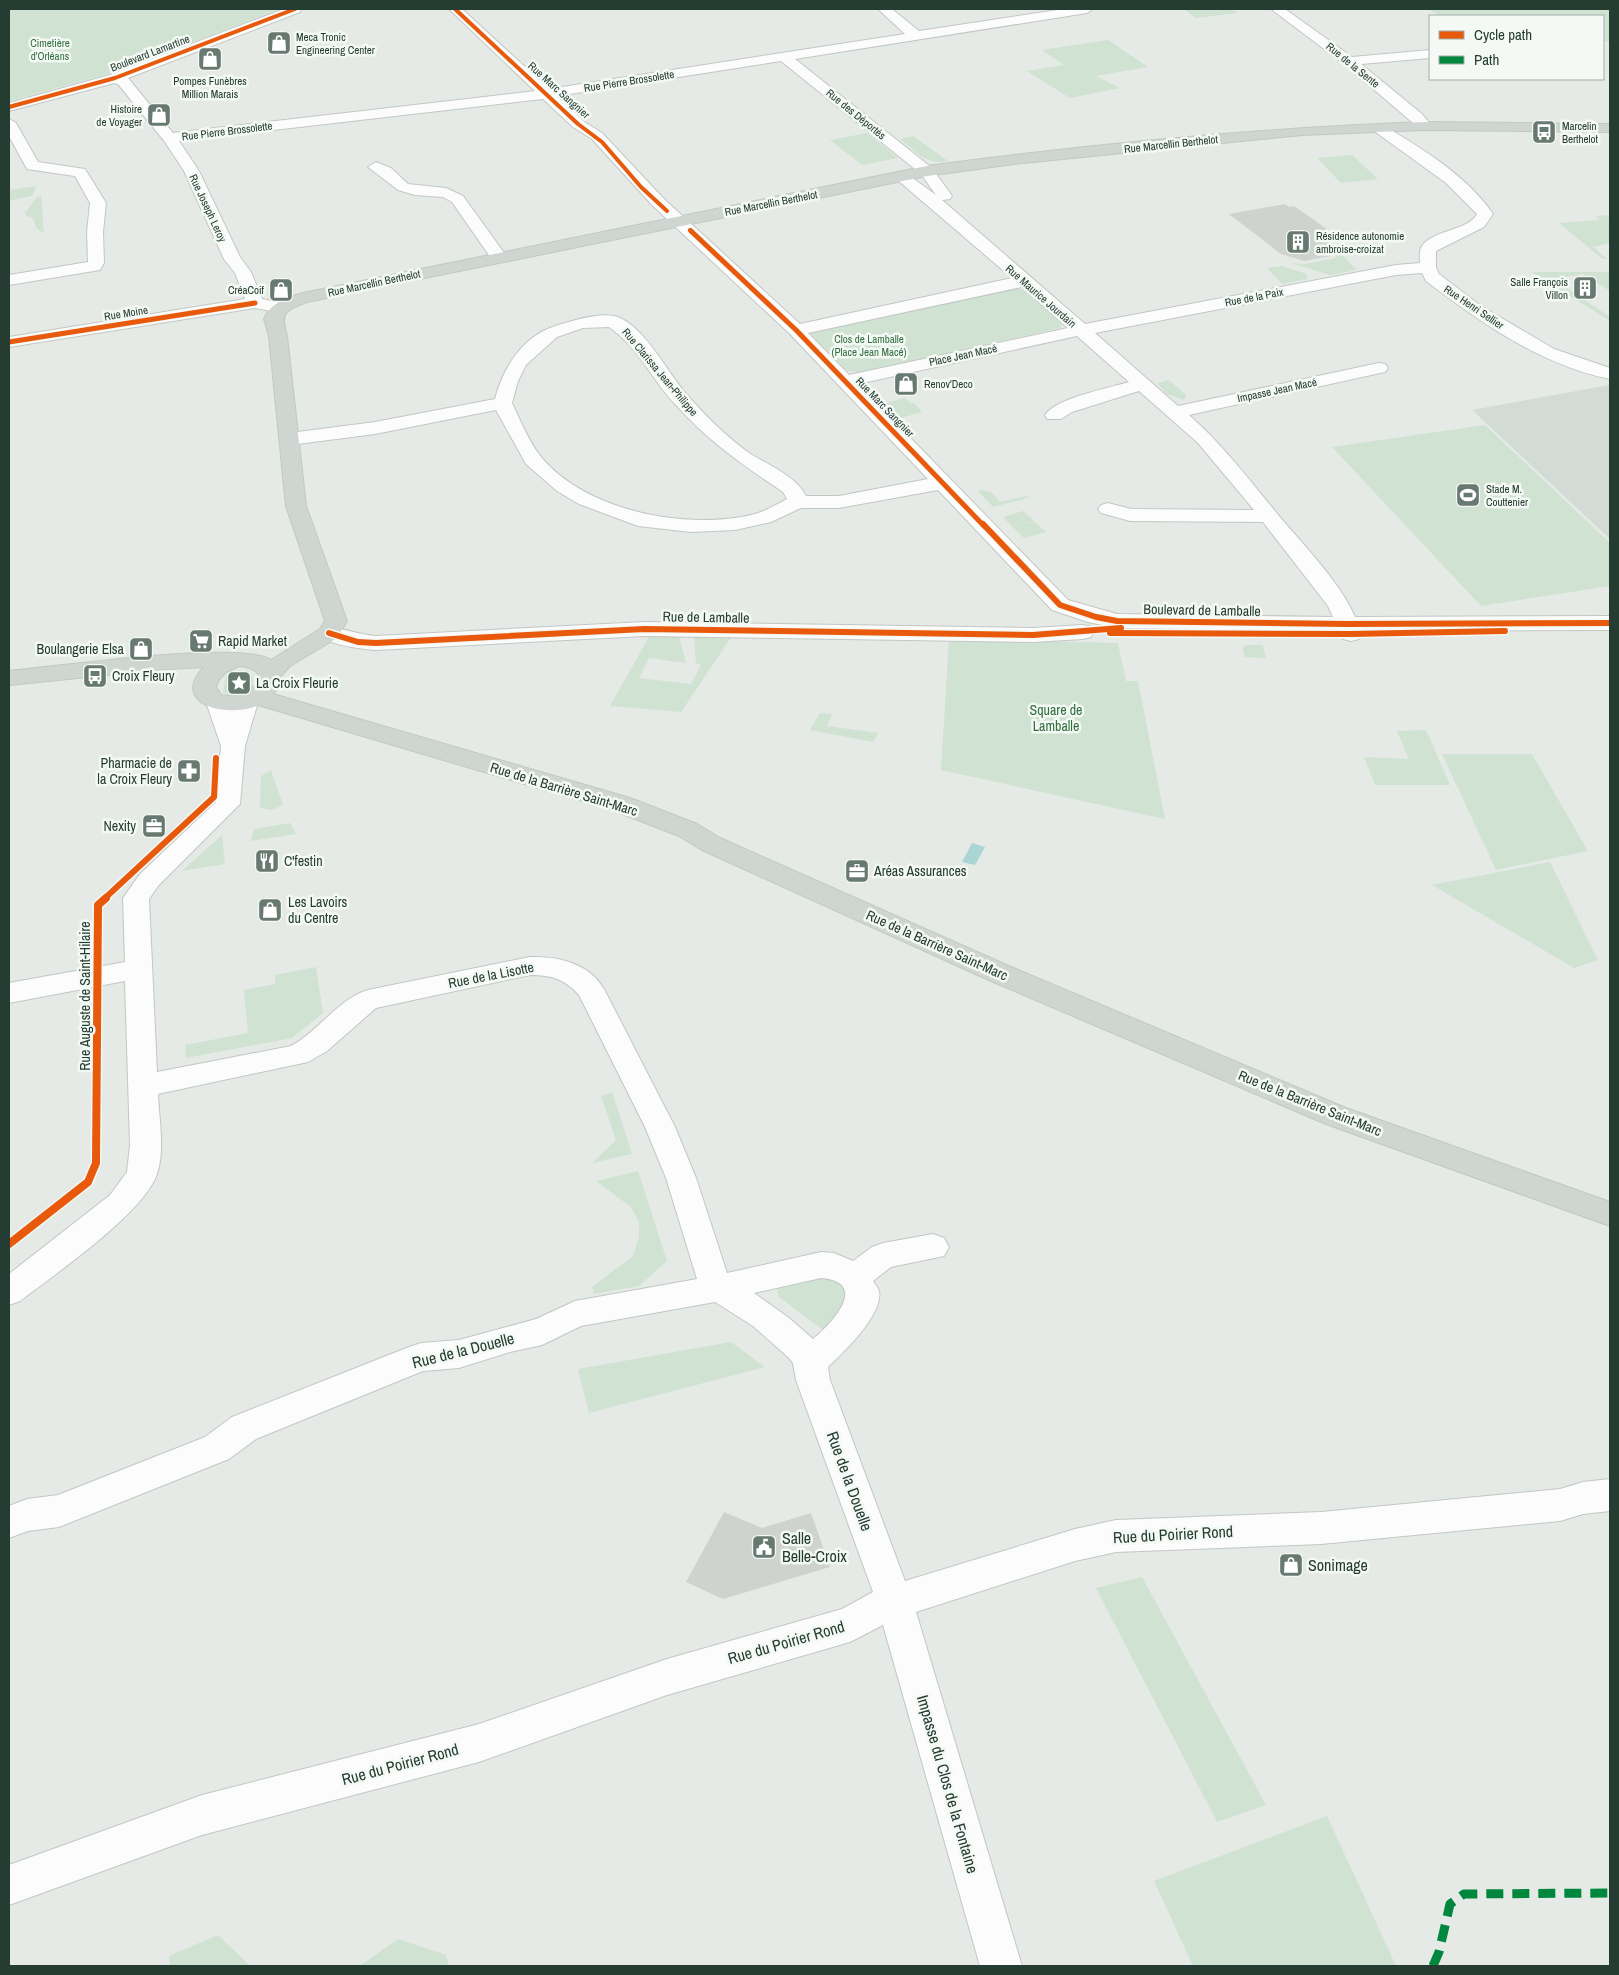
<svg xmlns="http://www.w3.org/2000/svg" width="1619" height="1975" font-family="'Archivo Narrow',sans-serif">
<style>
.built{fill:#d3dbd6}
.green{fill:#d0e2d2}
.water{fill:#aad5d3}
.building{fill:#ced3d0}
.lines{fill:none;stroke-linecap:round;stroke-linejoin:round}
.minor-casing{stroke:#c2c7c4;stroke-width:2}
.major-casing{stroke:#c1c9c5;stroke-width:2}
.minor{fill:#fbfcfb;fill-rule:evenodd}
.major{fill:#cfd6d2;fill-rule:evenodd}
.quiet{stroke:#00873e;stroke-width:9;stroke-dasharray:17 9;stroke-linecap:butt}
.cycleway-far3-casing{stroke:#f4f9f5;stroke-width:5.5}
.cycleway-far2-casing{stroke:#f4f9f5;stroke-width:7}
.cycleway-far1-casing{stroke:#f4f9f5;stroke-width:9}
.cycleway-casing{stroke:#f4f9f5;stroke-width:11}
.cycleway-far3{stroke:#e8590c;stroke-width:4}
.cycleway-far2{stroke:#e8590c;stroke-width:5}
.cycleway-far1{stroke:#e8590c;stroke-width:6}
.cycleway{stroke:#e8590c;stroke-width:8}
.labels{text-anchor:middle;stroke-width:5;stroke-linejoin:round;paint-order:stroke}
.far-poi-label{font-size:11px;fill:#243c31;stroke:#f4f9f5;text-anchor:start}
.far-park-label{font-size:11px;fill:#326f3f;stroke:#f4f9f5}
.far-street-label{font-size:11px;fill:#243c31;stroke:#f4f9f5}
.street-label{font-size:14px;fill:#243c31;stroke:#f4f9f5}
.poi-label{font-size:14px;fill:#243c31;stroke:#f4f9f5;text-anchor:start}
.park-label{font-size:14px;fill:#326f3f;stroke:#f4f9f5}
.near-street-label{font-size:16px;fill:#243c31;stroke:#f4f9f5}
.near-poi-label{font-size:16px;fill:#243c31;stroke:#f4f9f5;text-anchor:start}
</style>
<rect width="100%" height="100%" fill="#e5eae7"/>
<!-- built -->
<path class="built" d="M1610 385V539L1472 410Z"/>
<!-- green -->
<g class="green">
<path d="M9 9H280L108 74 9 101Z"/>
<path d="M1183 9H1231L1238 13 1196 18Z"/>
<path d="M1427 9H1610V42L1603 41V16H1442Z"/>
<path d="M1108 40 1148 67 1096 76 1120 88 1070 98 1027 71 1064 65 1042 50Z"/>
<path d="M867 133 898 158 862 165 830 140Z"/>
<path d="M913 136 948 161C927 166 915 151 900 139Z"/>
<path d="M1352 155 1378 179 1341 183 1317 158Z"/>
<path d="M37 186 32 196 9 201V190Z"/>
<path d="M41 195 44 233 37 229 33 218 27 216 25 213 36 198Z"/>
<path d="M1605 215 1610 218V243L1593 247 1607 259H1603L1559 223 1600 220 1595 216Z"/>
<path d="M1334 253H1340L1357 270 1330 275 1291 263 1305 264 1336 258Z"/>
<path d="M1282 266 1307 274V279L1282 284 1267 268Z"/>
<path d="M1532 272H1610V291L1583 274 1553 279 1610 317V321Z"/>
<path d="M1011 288 1025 289 1029 292 1060 321 1062 325 1060 328 861 373 846 370 811 334 812 331Z"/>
<path d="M1169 380 1186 395 1184 400 1167 394 1157 383Z"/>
<path d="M905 398 911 404 914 403 922 412 901 418 886 403Z"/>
<path d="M1485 425 1610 543V586L1481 606 1332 447Z"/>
<path d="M984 490 992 493 1000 502 1026 496 1031 497 993 507 978 491Z"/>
<path d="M1023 511 1034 521 1025 524 1035 522 1046 532 1024 538 1003 517Z"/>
<path d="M650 635 679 636 686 663 649 658 639 678 691 684 701 665 696 663 694 636H732L681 712 610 706Z"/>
<path d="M949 639 1118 643 1126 681H1138L1165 819 941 770Z"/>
<path d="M1247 645H1263L1266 658 1245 657 1242 647Z"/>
<path d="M241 672 253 676V688L240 695 223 693 226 677Z"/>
<path d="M820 713 832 714 827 726 878 733 873 742 810 730Z"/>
<path d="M1426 730 1450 785H1375L1364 757 1409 759 1397 731Z"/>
<path d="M1442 754H1532L1588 851 1496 870Z"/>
<path d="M271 770 283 805 272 810 260 808 261 776Z"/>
<path d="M290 823 296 834 251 841 254 829Z"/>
<path d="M222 835 225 864 182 871Z"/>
<path d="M1550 862 1598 960 1574 968 1432 885Z"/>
<path d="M316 967 323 1013 292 1038 186 1058 185 1045 248 1033 244 990 275 984V975Z"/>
<path d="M612 1092 632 1154 592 1163 616 1140 601 1096Z"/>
<path d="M638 1171 667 1261 639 1286 594 1294 592 1287 633 1256 639 1237V1222L631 1207 596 1181Z"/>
<path d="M819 1275 842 1283 850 1293 827 1333 779 1297 775 1282Z"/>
<path d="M731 1342 765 1367 589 1413 578 1369Z"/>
<path d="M1142 1577 1266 1805 1217 1822 1096 1588Z"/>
<path d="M1327 1816 1396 1966H1193L1154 1881Z"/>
<path d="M218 1935 250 1966H170L169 1956Z"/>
<path d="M398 1939 446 1955 449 1966H360Z"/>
</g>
<!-- water -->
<path class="water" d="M972 843 985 847 975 865 962 862Z"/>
<!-- building -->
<g class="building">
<path d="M1285 204 1289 207 1294 206 1327 229 1331 256 1304 261 1281 254 1229 214Z"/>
<path d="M724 1512 762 1528 811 1513 830 1567 723 1599 686 1582Z"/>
</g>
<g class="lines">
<defs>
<g id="minor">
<path d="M284 9H301L300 12 128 78 173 133 535 91 449 9H462L549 89 905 34 878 9H892L919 31 1064 9H1093L1087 13 795 59 932 168 952 196 950 199 942 200 1085 324 1396 265 1420 263C1420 259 1419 252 1421 248 1429 230 1469 231 1477 214L1446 183 1370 128 1377 124 1382 125C1422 148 1467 176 1493 214L1484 227 1436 251V268L1439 274 1481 306 1554 349 1610 368V379C1541 365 1481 323 1426 281L1422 273 1396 275 1095 333 1178 406 1379 363 1385 364 1388 368 1385 372 1189 415C1222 444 1247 477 1275 511 1300 542 1340 581 1355 617L1610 616V630L1361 631 1362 634 1359 639 1351 641 1343 639 1338 631 1117 628 1088 622 1052 610 938 490 839 508H801L771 522 735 530 691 532 638 526 579 504 557 491 526 464 496 410 375 434 290 445 283 443 280 439 283 435 290 433 375 422 495 399C503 368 522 337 555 326 571 321 602 311 618 317 646 328 668 374 688 396 698 407 709 419 720 429 729 437 739 446 749 453 768 465 796 476 806 496H839L928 479 790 334 652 205 592 139 573 127 543 99 179 141 199 171 240 257 251 272 262 299 287 304 290 308 287 312 281 313 255 308 9 347V337L245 299 235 273 224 259 184 171 165 142 118 84 114 83 9 111V103L110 75ZM781 61 921 174 936 195 907 174H897L894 177 1012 278 800 324 664 199 602 133 583 121 557 96ZM1022 287 1068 328 849 375 808 333ZM609 327C638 347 652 380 676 405 708 441 744 466 783 492L787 499C777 504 766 511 755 514 688 531 587 512 541 457 529 442 520 420 512 403L518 381 526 365 557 337 583 328ZM1077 336 1129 382C1109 388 1056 398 1045 415L1047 419H1061L1072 412 1139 391 1198 443 1254 510 1131 509 1108 503 1101 505 1098 509 1101 513 1130 521 1263 522 1328 606 1333 617 1117 614 1068 600 858 384Z"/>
<path d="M1271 9H1285L1352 57 1430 50V58L1361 64 1422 114 1432 126 1430 129H1420L1344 64Z"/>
<path d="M9 119 16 123 38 162 85 169 106 203 103 232 104 263 100 270 9 285V275L88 262 87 232 90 203 75 176 27 169 9 136Z"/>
<path d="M376 162 391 168 408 184 446 188 463 196 507 257 505 261H493L452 202 443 197 415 195 398 190 368 167Z"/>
<path d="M644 622 1033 628 1083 625 1091 627 1094 632 1091 637 1083 639 1033 642 644 636 376 650C361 649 326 645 318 633L321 628C335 625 359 635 376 636Z"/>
<path d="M218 695 226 697 232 709 238 697 246 695 254 697 258 702 245 746 240 804 158 886 149 899 157 1072 291 1046C319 1031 338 999 368 990L530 957C558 956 589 963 604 989L675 1127 696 1178 727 1273 821 1252 834 1253 853 1261 872 1247 883 1243 933 1234 944 1238 949 1247 944 1256 891 1267 873 1281C875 1284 878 1288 879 1291 884 1314 843 1353 828 1367L830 1380 905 1581 1075 1529 1116 1520 1321 1512 1560 1489 1583 1482 1610 1479V1511L1583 1514 1560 1521 1321 1544 1116 1552 1075 1561 916 1612 1022 1966H980L883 1625 850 1642 667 1695 479 1762 202 1835 9 1905V1865L202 1795 479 1724 667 1659 842 1609 873 1592 796 1380 793 1363 788 1357 753 1326 715 1302 581 1326 542 1345 510 1352 459 1368 423 1371 256 1439 229 1459 59 1527 28 1531 9 1538V1506L27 1499 58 1495 205 1437 232 1417 409 1347 421 1343 459 1340 536 1319 575 1301 697 1279 666 1178 645 1127 579 995C565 979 551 975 530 975L376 1008 327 1051 308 1062 158 1094C159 1119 165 1150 157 1174 144 1213 55 1274 20 1301L9 1305V1274L110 1195 127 1172 130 1145 125 981 9 1003V983L125 962 123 898 140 874 216 802 221 746 206 702 210 697ZM821 1278C870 1282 833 1323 813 1339L789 1318 754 1293Z"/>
</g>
<path id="major" d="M1425 122 1610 124V132L1425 130 1303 135 1014 164 927 176 307 302C284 311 280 312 287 336L306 506 347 621 337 638 290 666 281 676 279 687 273 694 630 798 697 824 720 838 1011 967 1346 1108 1610 1202V1226L1326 1124 991 981 702 850 679 836 612 810 258 705C231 719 168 705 204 667L167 669 9 685V671C54 667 241 640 271 660L320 629 325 621 286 506 269 336 264 319C270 303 288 297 303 293L927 166C1092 144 1259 128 1425 122ZM240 666C280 672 249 700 221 695L216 687C219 675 229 670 240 666Z"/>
</defs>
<!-- minor casing -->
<use href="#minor" class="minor-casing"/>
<!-- major casing -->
<use href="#major" class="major-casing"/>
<!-- minor -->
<use href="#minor" class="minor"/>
<!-- major -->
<use href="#major" class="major"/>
<!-- quiet -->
<path class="quiet" d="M1433 1966 1439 1952 1450 1904 1464 1894 1610 1893"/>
<defs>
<g id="cycleway-far3">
<path d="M455 9 578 124 602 142 641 187 667 211"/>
<path d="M9 107 115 78 295 9"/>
<path d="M690 230 692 232"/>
</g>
<g id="cycleway-far2">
<path d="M691 231 796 330 984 526"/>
<path d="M9 342 255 303"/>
</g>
<g id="cycleway-far1">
<path d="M983 524 1060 605 1096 617 1117 621 1347 624 1610 623"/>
<path d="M329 633 358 642 376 643 644 629 1033 635 1121 628"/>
<path d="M1110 633 1351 634 1505 631"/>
<path d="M104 899 214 797 216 758"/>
</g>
<path id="cycleway" d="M9 1244 88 1182 96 1163 98 905 106 898"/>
</defs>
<!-- cycleway-far3 casing -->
<use href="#cycleway-far3" class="cycleway-far3-casing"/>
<!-- cycleway-far2 casing -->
<use href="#cycleway-far2" class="cycleway-far2-casing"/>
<!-- cycleway-far1 casing -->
<use href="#cycleway-far1" class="cycleway-far1-casing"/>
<!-- cycleway casing -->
<use href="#cycleway" class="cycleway-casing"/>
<!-- cycleway-far3 -->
<use href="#cycleway-far3" class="cycleway-far3"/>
<!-- cycleway-far2 -->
<use href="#cycleway-far2" class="cycleway-far2"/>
<!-- cycleway-far1 -->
<use href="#cycleway-far1" class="cycleway-far1"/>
<!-- cycleway -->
<use href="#cycleway" class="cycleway"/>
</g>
<!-- icons -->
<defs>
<symbol id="shop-square" viewBox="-11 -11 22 22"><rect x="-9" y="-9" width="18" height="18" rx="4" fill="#687971" stroke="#f4f9f5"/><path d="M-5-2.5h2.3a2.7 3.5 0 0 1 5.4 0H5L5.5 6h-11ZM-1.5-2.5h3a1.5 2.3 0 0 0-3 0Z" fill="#fff"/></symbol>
<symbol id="bus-square" viewBox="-11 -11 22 22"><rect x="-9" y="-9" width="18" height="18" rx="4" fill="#687971" stroke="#f4f9f5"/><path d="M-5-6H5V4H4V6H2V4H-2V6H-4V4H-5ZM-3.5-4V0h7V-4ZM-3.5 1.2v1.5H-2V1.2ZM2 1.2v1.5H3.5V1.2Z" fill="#fff"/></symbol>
<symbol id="building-square" viewBox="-11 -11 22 22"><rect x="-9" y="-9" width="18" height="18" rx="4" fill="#687971" stroke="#f4f9f5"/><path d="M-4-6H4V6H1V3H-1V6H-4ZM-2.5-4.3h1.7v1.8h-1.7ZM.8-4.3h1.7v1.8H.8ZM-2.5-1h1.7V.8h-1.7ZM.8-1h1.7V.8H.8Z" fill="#fff"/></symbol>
<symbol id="stadium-square" viewBox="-11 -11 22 22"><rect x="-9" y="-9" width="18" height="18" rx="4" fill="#687971" stroke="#f4f9f5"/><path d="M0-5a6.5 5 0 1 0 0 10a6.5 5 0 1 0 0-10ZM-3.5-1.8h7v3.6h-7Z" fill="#fff"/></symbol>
<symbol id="supermarket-square" viewBox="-11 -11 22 22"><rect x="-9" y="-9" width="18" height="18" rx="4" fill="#687971" stroke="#f4f9f5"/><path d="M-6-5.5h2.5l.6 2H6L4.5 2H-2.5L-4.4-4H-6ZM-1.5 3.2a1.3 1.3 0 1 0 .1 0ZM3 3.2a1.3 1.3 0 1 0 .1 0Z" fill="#fff"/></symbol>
<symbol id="sight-square" viewBox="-11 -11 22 22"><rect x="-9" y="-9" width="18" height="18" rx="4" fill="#687971" stroke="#f4f9f5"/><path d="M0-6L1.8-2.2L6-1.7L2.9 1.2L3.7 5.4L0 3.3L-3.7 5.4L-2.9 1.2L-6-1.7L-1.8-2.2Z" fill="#fff"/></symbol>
<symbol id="pharmacy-square" viewBox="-11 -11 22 22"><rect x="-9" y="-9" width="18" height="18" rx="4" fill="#687971" stroke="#f4f9f5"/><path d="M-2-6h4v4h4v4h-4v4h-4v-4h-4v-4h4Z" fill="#fff"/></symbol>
<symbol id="office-square" viewBox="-11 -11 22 22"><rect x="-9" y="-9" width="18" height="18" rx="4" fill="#687971" stroke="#f4f9f5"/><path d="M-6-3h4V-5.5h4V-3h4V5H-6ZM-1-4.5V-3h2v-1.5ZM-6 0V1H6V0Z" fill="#fff"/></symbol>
<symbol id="restaurant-square" viewBox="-11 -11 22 22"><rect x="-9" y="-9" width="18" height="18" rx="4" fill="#687971" stroke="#f4f9f5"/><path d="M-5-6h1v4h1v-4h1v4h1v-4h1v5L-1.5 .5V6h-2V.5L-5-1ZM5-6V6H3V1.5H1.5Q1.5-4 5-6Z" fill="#fff"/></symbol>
<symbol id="civic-square" viewBox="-11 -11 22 22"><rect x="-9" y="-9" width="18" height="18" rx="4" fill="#687971" stroke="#f4f9f5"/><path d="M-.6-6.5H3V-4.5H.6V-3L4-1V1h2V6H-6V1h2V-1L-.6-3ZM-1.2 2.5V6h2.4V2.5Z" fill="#fff"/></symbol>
</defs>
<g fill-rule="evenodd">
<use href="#shop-square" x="265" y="29" width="28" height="28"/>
<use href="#shop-square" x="196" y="45" width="28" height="28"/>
<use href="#shop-square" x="145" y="101" width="28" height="28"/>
<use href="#bus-square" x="1530" y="118" width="28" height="28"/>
<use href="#building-square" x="1284" y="228" width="28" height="28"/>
<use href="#building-square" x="1571" y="274" width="28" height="28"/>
<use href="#shop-square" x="267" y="276" width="28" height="28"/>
<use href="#shop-square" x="892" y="370" width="28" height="28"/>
<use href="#stadium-square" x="1454" y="481" width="28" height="28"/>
<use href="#supermarket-square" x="187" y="627" width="28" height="28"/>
<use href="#shop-square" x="127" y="635" width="28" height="28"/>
<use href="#bus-square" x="81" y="662" width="28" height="28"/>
<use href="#sight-square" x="225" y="669" width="28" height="28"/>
<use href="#pharmacy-square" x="175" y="757" width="28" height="28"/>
<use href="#office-square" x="140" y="812" width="28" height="28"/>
<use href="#restaurant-square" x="253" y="847" width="28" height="28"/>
<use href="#office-square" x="843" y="857" width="28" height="28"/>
<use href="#shop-square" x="256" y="896" width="28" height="28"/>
<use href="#civic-square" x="750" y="1533" width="28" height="28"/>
<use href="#shop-square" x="1277" y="1551" width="28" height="28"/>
</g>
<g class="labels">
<!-- far-poi labels -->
<g class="far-poi-label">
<text x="296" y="41">Meca Tronic<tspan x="296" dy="13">Engineering Center</tspan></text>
<text x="210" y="85" text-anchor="middle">Pompes Funèbres<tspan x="210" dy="13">Million Marais</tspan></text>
<text x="142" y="113" text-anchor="end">Histoire<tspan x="142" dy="13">de Voyager</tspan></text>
<text x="1562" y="130">Marcelin<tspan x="1562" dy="13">Berthelot</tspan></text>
<text x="1316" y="240">Résidence autonomie<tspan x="1316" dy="13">ambroise-croizat</tspan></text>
<text x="1568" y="286" text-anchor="end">Salle François<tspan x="1568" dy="13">Villon</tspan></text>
<text x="264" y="294" text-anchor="end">CréaCoif</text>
<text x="924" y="388">Renov'Deco</text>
<text x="1486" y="493">Stade M.<tspan x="1486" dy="13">Couttenier</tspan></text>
</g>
<!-- far-park labels -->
<g class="far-park-label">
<text x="50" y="47">Cimetière<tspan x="50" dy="13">d'Orléans</tspan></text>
<text x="869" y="343">Clos de Lamballe<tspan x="869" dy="13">(Place Jean Macé)</tspan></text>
</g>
<!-- far-street labels -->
<g class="far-street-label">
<text transform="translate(150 53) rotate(-21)" y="4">Boulevard Lamartine</text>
<text transform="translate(1353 65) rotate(39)" y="4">Rue de la Sente</text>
<text transform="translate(629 81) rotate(-9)" y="4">Rue Pierre Brossolette</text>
<text transform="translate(559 90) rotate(42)" y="4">Rue Marc Sangnier</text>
<text transform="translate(856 114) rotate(39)" y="4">Rue des Déportés</text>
<text transform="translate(227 131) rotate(-7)" y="4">Rue Pierre Brossolette</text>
<text transform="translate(1171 144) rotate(-6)" y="4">Rue Marcellin Berthelot</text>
<text transform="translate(771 203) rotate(-11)" y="4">Rue Marcellin Berthelot</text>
<text transform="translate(208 208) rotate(65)" y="4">Rue Joseph Leroy</text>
<text transform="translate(374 283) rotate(-12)" y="4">Rue Marcellin Berthelot</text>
<text transform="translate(1041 296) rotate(41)" y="4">Rue Maurice Jourdain</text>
<text transform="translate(1254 297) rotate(-11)" y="4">Rue de la Paix</text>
<text transform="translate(1474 307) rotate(34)" y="4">Rue Henri Sellier</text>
<text transform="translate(126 313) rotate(-9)" y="4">Rue Moine</text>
<text transform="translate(963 355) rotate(-12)" y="4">Place Jean Macé</text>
<text transform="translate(660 372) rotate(50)" y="4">Rue Clarissa Jean-Philippe</text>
<text transform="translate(1277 390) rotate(-12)" y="4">Impasse Jean Macé</text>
<text transform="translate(885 407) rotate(46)" y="4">Rue Marc Sangnier</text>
</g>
<!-- street labels -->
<g class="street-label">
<text transform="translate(1202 610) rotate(1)" y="5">Boulevard de Lamballe</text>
<text transform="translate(706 617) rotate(1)" y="5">Rue de Lamballe</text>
<text transform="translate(564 789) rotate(17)" y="5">Rue de la Barrière Saint-Marc</text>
<text transform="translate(937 945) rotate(24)" y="5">Rue de la Barrière Saint-Marc</text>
<text transform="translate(491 975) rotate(-11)" y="5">Rue de la Lisotte</text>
<text transform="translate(85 996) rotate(-90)" y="5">Rue Auguste de Saint-Hilaire</text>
<text transform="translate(1310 1103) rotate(22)" y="5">Rue de la Barrière Saint-Marc</text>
</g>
<!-- poi labels -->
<g class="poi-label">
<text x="218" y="646">Rapid Market</text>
<text x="124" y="654" text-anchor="end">Boulangerie Elsa</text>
<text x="112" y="681">Croix Fleury</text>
<text x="256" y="688">La Croix Fleurie</text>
<text x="172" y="768" text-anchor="end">Pharmacie de<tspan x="172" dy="16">la Croix Fleury</tspan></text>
<text x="136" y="831" text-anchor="end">Nexity</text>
<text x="284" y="866">C'festin</text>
<text x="874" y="876">Aréas Assurances</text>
<text x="288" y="907">Les Lavoirs<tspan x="288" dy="16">du Centre</tspan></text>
</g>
<!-- park labels -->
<g class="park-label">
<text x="1056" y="715">Square de<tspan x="1056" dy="16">Lamballe</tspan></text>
</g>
<!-- near-street labels -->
<g class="near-street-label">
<text transform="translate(463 1350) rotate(-14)" y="6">Rue de la Douelle</text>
<text transform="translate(850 1481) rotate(70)" y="6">Rue de la Douelle</text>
<text transform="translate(1173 1534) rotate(-3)" y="6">Rue du Poirier Rond</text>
<text transform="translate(786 1642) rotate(-16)" y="6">Rue du Poirier Rond</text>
<text transform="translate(400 1764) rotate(-15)" y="6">Rue du Poirier Rond</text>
<text transform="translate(948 1784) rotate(74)" y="6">Impasse du Clos de la Fontaine</text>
</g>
<!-- near-poi labels -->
<g class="near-poi-label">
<text x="782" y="1544">Salle<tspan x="782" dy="18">Belle-Croix</tspan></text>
<text x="1308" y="1571">Sonimage</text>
</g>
</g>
<!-- border -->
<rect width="1619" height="1975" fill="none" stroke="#243c31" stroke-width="20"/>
<!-- legend -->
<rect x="1429" y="15" width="175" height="65" fill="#f4f9f5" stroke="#a1ada7"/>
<rect x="1439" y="31" width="25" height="8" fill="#e8590c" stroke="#a1ada7"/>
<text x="1474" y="40" font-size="15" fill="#243c31">Cycle path</text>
<rect x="1439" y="56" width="25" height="8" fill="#00873e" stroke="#a1ada7"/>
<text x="1474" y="65" font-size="15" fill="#243c31">Path</text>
</svg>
